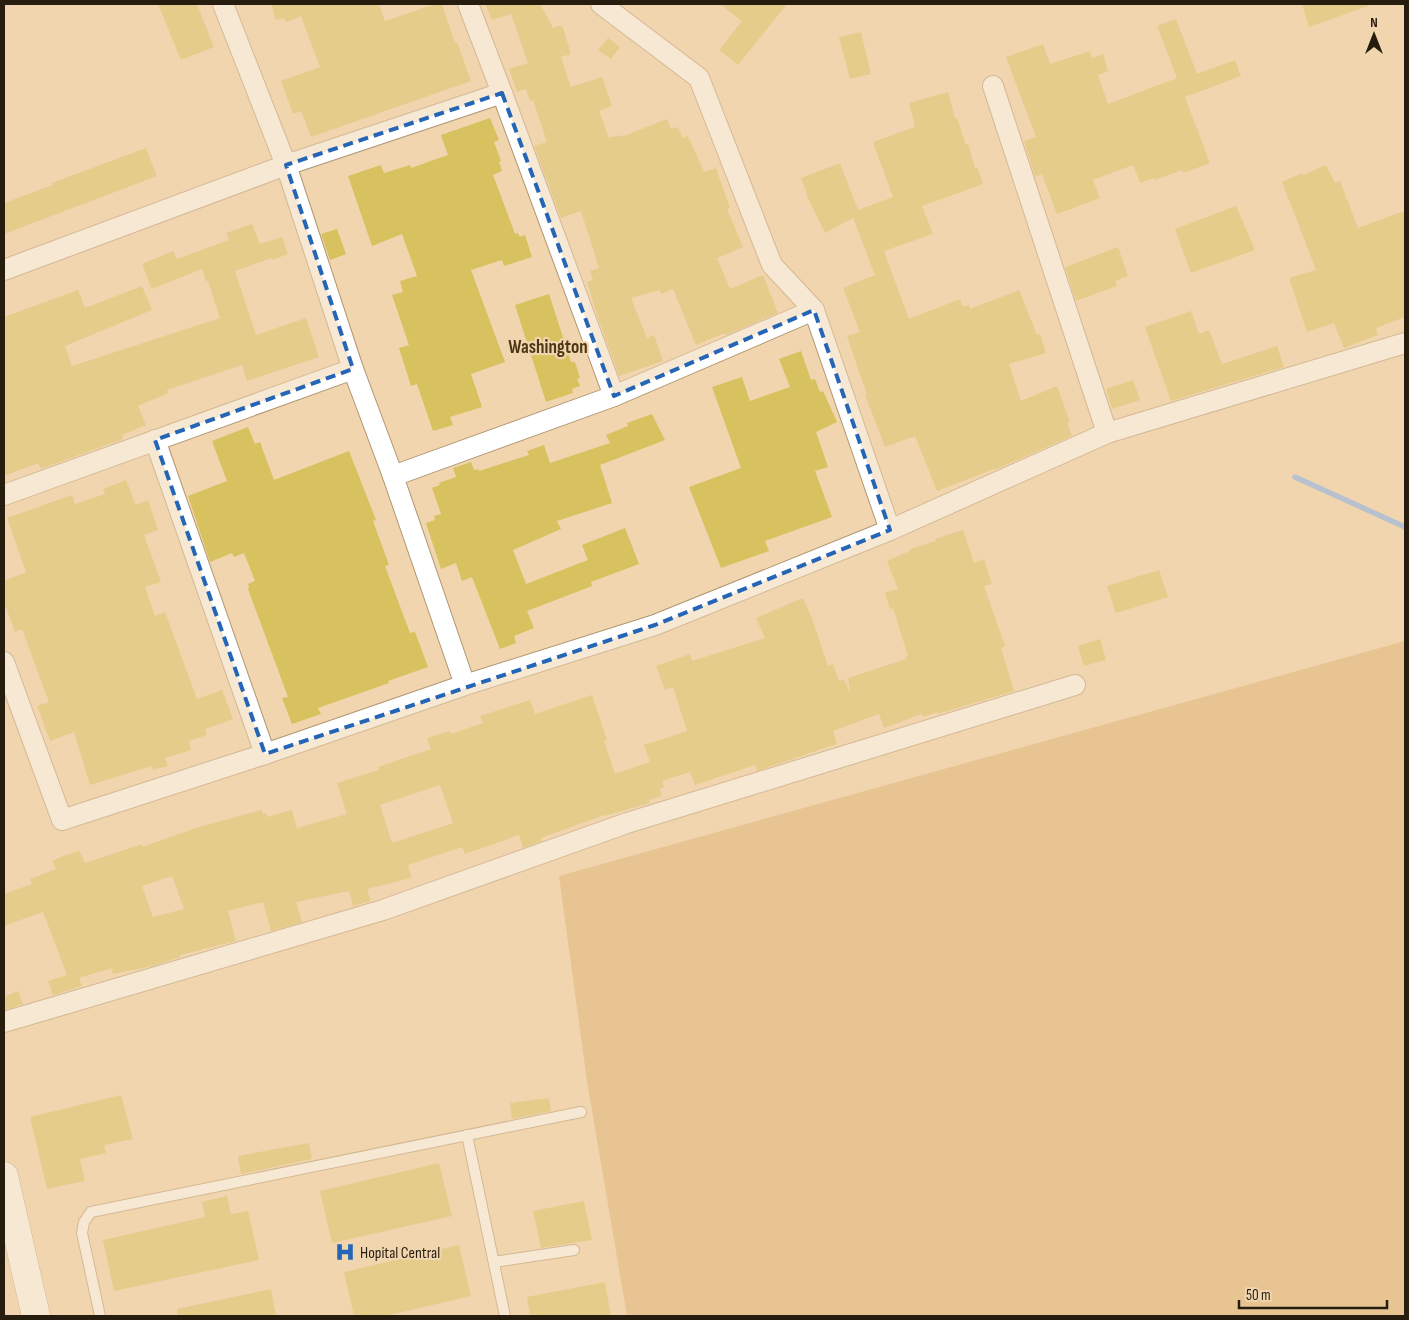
<svg xmlns="http://www.w3.org/2000/svg" width="1409" height="1320" font-family="'Sofia Sans Condensed',sans-serif">
<style>
.green{fill:#dcb06e}
.lines{fill:none;stroke-linecap:round;stroke-linejoin:round}
.stream{stroke:#74aaf3;stroke-width:5.5}
.building{fill:#d8c15f;fill-rule:evenodd}
.lane-casing{stroke:#b09672;stroke-width:12}
.street-casing{stroke:#b09672;stroke-width:22}
.secondary-casing{stroke:#b09672;stroke-width:29}
.lane{stroke:#fff;stroke-width:10}
.street{stroke:#fff;stroke-width:20}
.secondary{stroke:#fff;stroke-width:28}
.marked{fill:none;stroke:#2565b6;stroke-width:4;stroke-dasharray:10 6;stroke-linejoin:round}
.labels{text-anchor:middle;stroke-width:4.5;stroke-linejoin:round;paint-order:stroke}
.poi-label{font-size:16px;fill:#271d0f;stroke:#f0d5ae;text-anchor:start}
.quarter-label{font-size:19px;font-weight:bold;fill:#4d3714;stroke:#f0d5ae}
</style>
<rect width="100%" height="100%" fill="#f0d5ae"/>
<!-- green -->
<path class="green" d="M1405 641V1316H627L587 1081 559 876Z"/>
<g class="lines">
<!-- stream -->
<path class="stream" d="M1295 477 1405 527"/>
</g>
<!-- building -->
<g class="building">
<path d="M158 4H197L214 47 181 60Z"/>
<path d="M271 4H379L385 21 435 4H442L455 43 457 42 471 81 311 137 301 111 293 114 281 81 320 67 301 16 286 22 284 18 276 20Z"/>
<path d="M485 4H540L553 28 562 25 571 54 561 57 571 87 602 77 612 106 599 111 609 138 620 135 621 137 667 119 671 129 678 127 683 138 688 136 704 172 716 168 730 208 727 209 743 247 717 258 730 289 763 275 778 313 726 335 725 333 696 345 673 289 661 294 660 290 631 298 647 338 654 335 663 361 619 376 597 315 587 282 593 280 590 271 599 268 581 211 561 218 534 146 547 142 533 100 530 101 526 89 517 92 509 69 528 63 511 14 492 20Z"/>
<path d="M720 4H787L738 65 719 50 742 21Z"/>
<path d="M1302 4H1368V6L1309 27Z"/>
<path d="M1176 19 1197 74 1235 60 1241 76 1185 97 1210 163 1184 173 1182 170 1155 180 1154 178 1140 183 1133 165 1093 180 1100 198 1057 214 1042 174 1035 177 1024 141 1036 137 1006 57 1043 44 1050 64 1090 51 1092 58 1103 54 1108 71 1098 75 1108 104 1177 78 1157 26Z"/>
<path d="M861 32 871 74 850 79 839 37Z"/>
<path d="M608 38 620 47 611 59 598 50Z"/>
<path d="M948 92 955 118H957L966 145 968 144 975 168 977 167 983 184 922 206 933 234 884 251 909 319 960 299 963 307 969 305 970 309 1019 290 1037 335 1040 334 1046 353 1009 364 1021 401 1057 386 1070 422 1067 423 1072 436 994 470V469L937 491 915 436 885 447 865 395H867L847 336 860 332 843 288 875 275 853 218 825 233 806 194H807L801 178 840 163 858 210 893 197 873 142 915 127 909 103Z"/>
<path d="M490 118 499 140 494 142 501 161 499 162 502 171 493 175 515 234 518 233 520 237 525 235 532 257 504 266 502 260 471 270 505 362 471 374 482 407 450 417 453 425 433 431 417 384 411 386 399 348 409 345 392 295 403 292 400 281 417 276 402 234 372 246 348 176 381 165 384 173 410 165 411 168 448 155 441 135Z"/>
<path d="M146 148 157 176 4 234V203L53 185 52 183Z"/>
<path d="M1326 165 1335 183 1340 181 1358 228 1401 212 1402 213 1405 212V317L1376 328 1378 335 1344 348 1334 323 1307 332 1289 278 1316 270 1282 182 1302 173 1303 175Z"/>
<path d="M1236 206 1255 250 1191 273 1175 229Z"/>
<path d="M252 224 260 244 282 237 288 254 272 260V258L235 271 256 335 306 318 319 357 247 381 242 365 167 390 168 393 138 406 146 425 122 435 123 439 41 469 38 463 4 476V317L78 290 85 308 142 286 152 310 65 346 72 366 220 318 208 281H206L202 269 152 289 142 264 173 251 177 259 229 240 226 233Z"/>
<path d="M337 229 346 254 330 260 321 234Z"/>
<path d="M1118 247 1128 276 1115 281 1117 286 1076 301 1065 267Z"/>
<path d="M549 294 571 362H575L580 378 577 379 580 386 572 389 573 393 546 402 515 305Z"/>
<path d="M1191 311 1199 334 1209 330 1222 364 1277 346 1284 367 1171 401 1145 327Z"/>
<path d="M801 351 811 380 815 379 820 392 823 391 837 422 816 432 828 467 815 471 832 517 765 541 769 551 721 568 689 487 741 468 712 387 742 377 750 401 790 387 779 359Z"/>
<path d="M1133 380 1140 400 1112 409 1106 389Z"/>
<path d="M652 414 665 440 600 465 612 503 557 521 561 529 513 550 526 584 588 560 582 545 625 528 639 564 591 582 592 586 527 611 534 628 514 636 516 643 500 649 472 577 462 581 456 563 441 569 426 523 435 520 434 516 441 514 432 488 440 485 439 483 456 477 453 468 471 462 474 470 478 469 479 471 529 455 527 451 544 445 550 463 610 443 606 435 628 426 627 423Z"/>
<path d="M248 427 255 444 260 442 274 480 349 451 376 520 373 521 389 565 385 566 410 633 415 632 428 667 388 681 389 683 318 708 321 714 292 724 282 698 288 697 248 589 249 588 248 584 255 581 244 553 234 557 232 553 210 562 188 496 227 481 212 441Z"/>
<path d="M126 480 136 505 148 500 158 530 144 535 161 582 145 587 155 616 165 612 197 699 222 690 233 719 205 729 207 735 189 741 191 750 165 758 168 766 153 770 152 766 90 785 74 732 50 741 37 706 49 702 22 629 15 632 4 602V581L26 572 7 518 72 495 75 504 105 494 103 489Z"/>
<path d="M963 530 974 563 984 559 992 584 984 586 1005 646 1001 648 1014 691 938 714V712L923 717 922 714 884 728 879 714 833 731 837 744 757 771 755 765 695 785 690 772 662 781 664 787 660 789 662 796 649 800 650 803 604 816V815L541 838 542 841 523 848 519 835 465 854 462 847 408 865 411 878 367 889 371 901 353 906 349 891 296 902 302 922 271 931 263 902 228 911 236 941 180 955V957L153 966 113 974 112 968 79 978 82 986 53 995 48 981 67 975 43 912 4 926V894L32 884 30 879 56 869 52 861 68 854 69 855 79 850 85 863 142 844V847L199 827 262 810 263 814 266 813 267 817 292 810 297 828 347 814 337 783 379 770 378 767 431 749 427 738 450 731 451 734 483 723 480 716 530 700 535 714 592 695 607 740 604 741 615 774 650 762 644 745 687 731 673 687 665 690 656 666 690 654 692 661 765 638 756 618 803 598 813 621 828 666 833 664 839 681 844 679 850 693 848 678 906 659 905 657 908 656 893 608 890 609 885 593 898 589 887 561 910 551V549L936 541 935 539ZM440 785 453 823 392 843 380 805ZM172 876 184 909 153 917 142 886Z"/>
<path d="M1159 570 1168 597 1116 613 1107 586Z"/>
<path d="M1100 639 1106 660 1084 666 1078 646Z"/>
<path d="M18 991 23 1004 4 1010V997Z"/>
<path d="M121 1095 133 1139 104 1145 106 1153 80 1159 85 1181 47 1189 30 1117Z"/>
<path d="M549 1098 551 1111 512 1119 510 1103Z"/>
<path d="M309 1143 312 1159 241 1174 238 1156Z"/>
<path d="M439 1163 452 1216 332 1243 320 1191Z"/>
<path d="M227 1196 231 1214 248 1211 259 1260 114 1291 103 1240 205 1217 202 1202Z"/>
<path d="M584 1201 592 1240 541 1248 533 1211Z"/>
<path d="M459 1245 471 1296 385 1316H354L344 1272Z"/>
<path d="M605 1282 611 1316H530L527 1297Z"/>
<path d="M271 1289 276 1316H177V1309Z"/>
</g>
<g class="lines">
<defs>
<g id="lane">
<path d="M467 1135 505 1316"/>
<path d="M494 1262 574 1250"/>
<path d="M100 1316 82 1233 84 1222 91 1212 581 1112"/>
</g>
<g id="street">
<path d="M223 4 286 165 353 369 393 476 465 685"/>
<path d="M468 4 502 93 614 396"/>
<path d="M601 4 699 78 772 265 814 310 890 530"/>
<path d="M993 86 1107 433"/>
<path d="M4 270 286 165 502 93"/>
<path d="M155 440 265 754"/>
<path d="M393 476 614 396 814 310"/>
<path d="M4 495 353 369"/>
<path d="M4 662 62 820 265 754 465 685 655 625 890 530 1107 433 1405 343"/>
<path d="M4 1022 383 910 627 823 1075 685"/>
</g>
<path id="secondary" d="M4 1176 36 1316"/>
</defs>
<!-- lane casing -->
<use href="#lane" class="lane-casing"/>
<!-- street casing -->
<use href="#street" class="street-casing"/>
<!-- secondary casing -->
<use href="#secondary" class="secondary-casing"/>
<!-- lane -->
<use href="#lane" class="lane"/>
<!-- street -->
<use href="#street" class="street"/>
<!-- secondary -->
<use href="#secondary" class="secondary"/>
</g>
<!-- marked area -->
<path d="M0 0H1409V1320H0ZM502 93 614 396 814 310 890 530 655 625 265 754 155 440 353 369 286 165Z" fill="#f0d5ae" fill-opacity=".55" fill-rule="evenodd"/>
<path class="marked" d="M502 93 614 396 814 310 890 530 655 625 265 754 155 440 353 369 286 165Z"/>
<!-- icons -->
<defs>
<symbol id="hospital-bare" viewBox="-9 -9 18 18"><path d="M-5-5h3v3.5h4V-5h3V5h-3V1.5h-4V5h-3Z" fill="#2565b6" stroke="#f0d5ae" stroke-width="2.5" paint-order="stroke"/></symbol>
</defs>
<g fill-rule="evenodd">
<use href="#hospital-bare" x="331" y="1238" width="28" height="28"/>
</g>
<g class="labels">
<!-- poi labels -->
<g class="poi-label">
<text x="360" y="1258">Hopital Central</text>
</g>
<!-- quarter labels -->
<g class="quarter-label">
<text x="548" y="353">Washington</text>
</g>
</g>
<!-- border -->
<rect width="1409" height="1320" fill="none" stroke="#271d0f" stroke-width="10"/>
<!-- north arrow -->
<g transform="translate(1374 35)" stroke="#f0d5ae" stroke-width="4" paint-order="stroke">
<path d="M0-4L9 19L0 12L-9 19Z" fill="#271d0f"/>
<text y="-8" font-size="14" font-weight="bold" text-anchor="middle" fill="#271d0f">N</text>
</g>
<!-- scale -->
<path d="M1239 1300v8h148v-8" fill="none" stroke="#271d0f" stroke-width="2.5"/>
<text x="1246" y="1300" font-size="15" fill="#271d0f" stroke="#f0d5ae" stroke-width="4" paint-order="stroke">50 m</text>
</svg>
